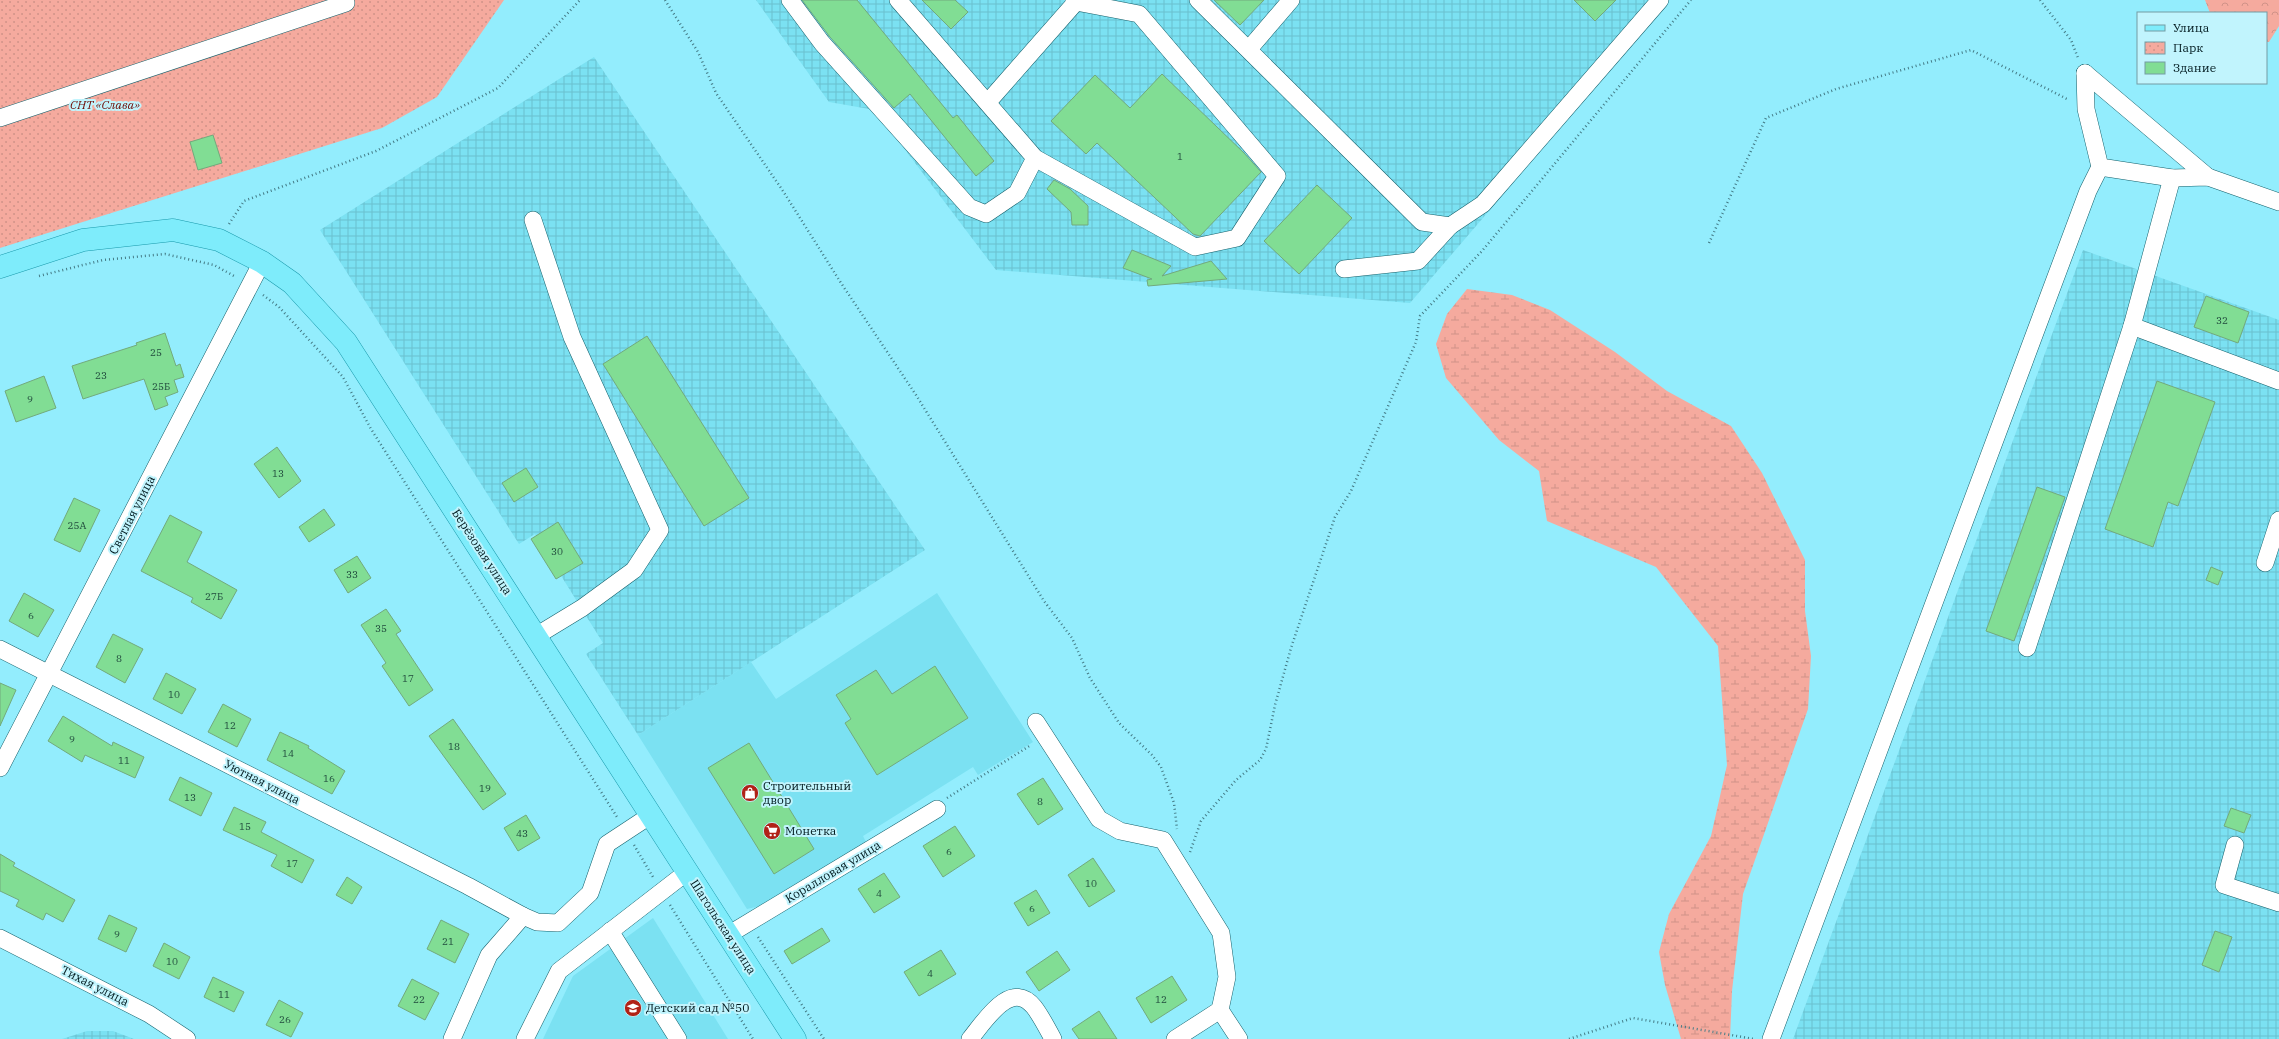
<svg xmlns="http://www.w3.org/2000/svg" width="2279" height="1039" font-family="'IBM Plex Serif',serif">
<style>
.built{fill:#7be1f2}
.industrial{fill:url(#industrial-grid)}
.forest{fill:url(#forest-crowns)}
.wetland{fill:url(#wetland-marsh)}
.park{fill:url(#park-dots)}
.building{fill:#81dd94;stroke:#72aa7c}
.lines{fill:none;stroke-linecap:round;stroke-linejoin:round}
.minor-casing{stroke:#14606b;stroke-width:18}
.major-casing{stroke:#1a9aac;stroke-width:23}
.path{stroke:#447b86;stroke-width:2.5;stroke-dasharray:1 3;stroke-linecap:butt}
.minor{stroke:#fff;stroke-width:17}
.major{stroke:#7eecfb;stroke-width:22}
.labels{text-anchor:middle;stroke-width:4;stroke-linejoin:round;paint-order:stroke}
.number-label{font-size:10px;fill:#204a3c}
.park-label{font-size:12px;font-style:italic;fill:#6f0c06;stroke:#c1f4fd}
.street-label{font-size:12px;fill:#00191e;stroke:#c1f4fd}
.poi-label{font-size:12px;fill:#00191e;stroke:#c1f4fd;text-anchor:start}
</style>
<defs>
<pattern id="industrial-grid" width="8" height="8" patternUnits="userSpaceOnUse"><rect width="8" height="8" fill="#7be1f2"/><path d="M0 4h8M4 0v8" fill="none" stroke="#69c0cf"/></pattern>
<pattern id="forest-crowns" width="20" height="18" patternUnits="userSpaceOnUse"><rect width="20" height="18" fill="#f5aa9e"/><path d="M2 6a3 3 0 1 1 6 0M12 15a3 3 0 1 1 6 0" fill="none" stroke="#d09288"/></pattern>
<pattern id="wetland-marsh" width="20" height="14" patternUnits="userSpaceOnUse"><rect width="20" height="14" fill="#f5aa9e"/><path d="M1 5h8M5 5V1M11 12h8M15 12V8" fill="none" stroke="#d09288"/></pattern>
<pattern id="park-dots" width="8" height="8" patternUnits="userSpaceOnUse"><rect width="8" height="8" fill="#f5aa9e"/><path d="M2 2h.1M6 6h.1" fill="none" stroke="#d09288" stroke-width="1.8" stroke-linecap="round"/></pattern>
</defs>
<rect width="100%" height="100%" fill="#93edfd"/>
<!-- built -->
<g class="built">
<path d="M937 593 1033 742 978 775 973 767 863 836 868 846 776 902 747 909 638 735 751 662 776 699Z"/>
<path d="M653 918 728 1039H543L573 976Z"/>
</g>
<!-- industrial -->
<g class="industrial">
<path d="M756 0H1670L1410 303 996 270 875 110 829 102Z"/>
<path d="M594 57 925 550 638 735 586 654 603 643 535 534 519 544 320 230Z"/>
<path d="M2083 250 2279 320V1039H1793Z"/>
<path d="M87 1031H113L134 1039H62Z"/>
</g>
<!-- forest -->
<path class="forest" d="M2205 0H2279V26L2269 42H2266V13H2210Z"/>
<!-- wetland -->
<path class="wetland" d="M1467 289 1512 295 1550 310 1615 352 1667 391 1731 426 1762 473 1805 560V611L1811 656 1808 709 1743 894 1732 991 1730 1039H1681L1665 985 1659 952 1669 914 1711 836 1727 765 1718 646 1656 567 1547 521 1539 471 1499 440 1446 378 1436 344 1447 314Z"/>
<!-- park -->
<path class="park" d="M0 0H504L437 97 382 128 0 248Z"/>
<!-- building -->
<g class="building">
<path d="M802 0H857L953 118 957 115 994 161 976 176 910 94 894 108 830 37Z"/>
<path d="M922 0H955L968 12 951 29Z"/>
<path d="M1214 0H1264L1240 25Z"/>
<path d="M1574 0H1616L1595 21Z"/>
<path d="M1162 74 1244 153 1261 172 1200 236 1193 234 1097 143 1086 154 1051 121 1095 75 1130 108Z"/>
<path d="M213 135 222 163 198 170 190 142Z"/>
<path d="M1054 180 1070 189 1088 206V225H1072L1071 212 1047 189Z"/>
<path d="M1317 185 1352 218 1299 274 1264 241Z"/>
<path d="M1132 250 1171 266 1162 276 1211 261 1227 279 1148 286 1147 280 1152 279 1123 268Z"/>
<path d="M2206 296 2249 312 2238 343 2194 327Z"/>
<path d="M165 333 176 366 180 364 184 377 174 380 178 392 165 397 168 405 155 410 144 379 83 399 72 366 137 345 136 343Z"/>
<path d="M647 336 749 498 704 526 603 364Z"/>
<path d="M44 376 56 408 16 422 5 391Z"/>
<path d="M2157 381 2215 402 2178 506 2168 502 2153 547 2105 529Z"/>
<path d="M277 447 301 481 279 498 254 464Z"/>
<path d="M526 468 538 487 514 502 502 483Z"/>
<path d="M2037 487 2065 497 2014 641 1986 631Z"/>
<path d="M74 498 100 510 80 552 54 540Z"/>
<path d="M324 509 335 525 309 542 299 527Z"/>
<path d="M170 515 202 532 187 562 237 590 221 619 191 602 193 598 141 571Z"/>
<path d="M558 522 583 563 556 579 531 539Z"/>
<path d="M357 556 371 578 348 593 334 570Z"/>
<path d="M2211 567 2223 572 2218 585 2206 580Z"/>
<path d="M24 593 54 610 38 637 9 621Z"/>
<path d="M386 609 401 631 396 634 433 690 409 706 382 666 386 663 361 625Z"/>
<path d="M113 634 143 649 125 683 96 667Z"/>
<path d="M935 666 968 718 877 775 845 723 851 719 836 695 876 670 892 694Z"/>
<path d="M166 673 196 689 182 714 153 699Z"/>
<path d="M0 683 16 690 0 726Z"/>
<path d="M223 704 251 719 237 747 208 732Z"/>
<path d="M63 716 112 746 113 742 144 757 135 778 85 755 82 762 48 741Z"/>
<path d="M453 719 506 794 483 810 429 736Z"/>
<path d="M280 732 309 746 308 748 345 771 332 794 267 760Z"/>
<path d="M749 743 814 849 774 874 708 768Z"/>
<path d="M180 777 212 793 201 816 169 800Z"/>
<path d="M1043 778 1063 809 1038 825 1017 794Z"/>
<path d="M234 807 266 822 261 832 314 860 302 883 271 866 277 855 223 830Z"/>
<path d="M2231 808 2251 815 2244 833 2224 826Z"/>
<path d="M526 815 540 838 518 851 504 828Z"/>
<path d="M955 826 975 856 943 877 923 846Z"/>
<path d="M0 854 15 863 13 866 75 900 63 922 46 913 43 920 16 906 19 900 0 891Z"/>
<path d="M1093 858 1115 891 1089 907 1068 875Z"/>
<path d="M884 873 900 897 874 913 858 889Z"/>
<path d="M347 877 362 887 352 904 336 895Z"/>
<path d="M1036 890 1050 913 1028 926 1014 903Z"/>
<path d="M109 915 137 928 126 952 98 939Z"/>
<path d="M441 920 469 934 455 963 427 949Z"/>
<path d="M822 928 830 941 792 964 784 951Z"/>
<path d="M2215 931 2232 937 2219 972 2202 965Z"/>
<path d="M164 943 190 957 179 979 153 966Z"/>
<path d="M941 950 956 974 919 996 904 972Z"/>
<path d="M1057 951 1070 970 1039 991 1026 972Z"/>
<path d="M1172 976 1187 1000 1151 1023 1136 998Z"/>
<path d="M213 977 244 992 234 1012 204 997Z"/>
<path d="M412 979 439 993 425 1020 398 1006Z"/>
<path d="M279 1000 303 1013 291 1037 266 1025Z"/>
<path d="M1099 1011 1117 1039H1079L1072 1029Z"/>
</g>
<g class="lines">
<defs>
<g id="minor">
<path d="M790 0 822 43 969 207 986 214 1017 193 1035 158"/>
<path d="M898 0 1035 158 1195 247 1237 238 1277 176 1139 14 1076 2 1074 0"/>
<path d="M1198 0 1422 222 1450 226 1483 204 1660 0"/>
<path d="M1249 49 1291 0"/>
<path d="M2085 73 2086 109 2100 167 2172 178 2208 177 2279 202"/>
<path d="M2085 73 2208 177"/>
<path d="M988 102 1076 2"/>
<path d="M0 118 346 3 345 0"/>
<path d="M2172 178 2132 326 2279 381"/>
<path d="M533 220 572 337 660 530 634 570 582 608 536 636"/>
<path d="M1344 269 1418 261 1450 226"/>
<path d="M2265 563 2279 520"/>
<path d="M2027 648 2132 326"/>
<path d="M0 649 468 886 523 916"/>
<path d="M1036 722 1099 819 1120 831 1163 840 1221 933 1227 977 1220 1010 1239 1039"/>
<path d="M0 768 262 262"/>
<path d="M2235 845 2224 885 2279 903"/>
<path d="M610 931 678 1039"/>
<path d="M728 935 937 809"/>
<path d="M0 938 149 1014 187 1039"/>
<path d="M452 1039 489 955 523 916 537 922 558 923 590 893 607 844 651 815"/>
<path d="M525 1039 559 971 687 872"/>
<path d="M970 1039C984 1022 1011 978 1034 1007 1041 1016 1047 1028 1053 1039"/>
<path d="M1175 1039 1220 1010"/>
<path d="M1771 1039 2088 191 2100 167"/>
</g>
<path id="major" d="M0 267 83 240 173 230 219 240 262 262 292 283 346 342 795 1039"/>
</defs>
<!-- minor casing -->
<use href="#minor" class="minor-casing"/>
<!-- major casing -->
<use href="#major" class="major-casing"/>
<!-- path -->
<g class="path">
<path d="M665 0 698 52 716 93 783 191 841 283 916 395 1044 601 1072 638 1090 678 1119 723 1152 755 1161 767 1174 803 1177 829"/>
<path d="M2040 0 2071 40 2078 58"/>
<path d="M229 224 244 201 376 151 498 88 580 0"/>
<path d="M1709 243 1766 118 1836 89 1971 50 2069 100"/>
<path d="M39 276 103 260 165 254 214 265 236 277"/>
<path d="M263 295 279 307 343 377 371 429 617 817"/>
<path d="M947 798 1031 745"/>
<path d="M634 845 653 877"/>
<path d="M1190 852 1201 821 1236 780 1260 760 1266 749 1275 705 1291 648 1335 517 1351 491 1416 342 1420 316 1482 251 1691 0"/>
<path d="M670 905 753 1039"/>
<path d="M758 937 824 1039"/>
<path d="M1569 1039 1633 1018 1754 1039"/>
</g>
<!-- minor -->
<use href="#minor" class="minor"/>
<!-- major -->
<use href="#major" class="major"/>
</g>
<!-- icons -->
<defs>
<symbol id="shop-disc" viewBox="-11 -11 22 22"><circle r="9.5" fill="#b12217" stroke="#c1f4fd"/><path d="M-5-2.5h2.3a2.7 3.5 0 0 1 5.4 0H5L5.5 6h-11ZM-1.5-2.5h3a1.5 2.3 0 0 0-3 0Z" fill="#fff"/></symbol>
<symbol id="supermarket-disc" viewBox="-11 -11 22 22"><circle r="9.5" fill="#b12217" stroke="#c1f4fd"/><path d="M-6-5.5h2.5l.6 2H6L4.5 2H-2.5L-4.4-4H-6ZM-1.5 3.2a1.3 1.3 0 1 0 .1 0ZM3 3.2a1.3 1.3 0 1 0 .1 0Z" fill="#fff"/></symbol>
<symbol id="school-disc" viewBox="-11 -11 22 22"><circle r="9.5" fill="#b12217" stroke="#c1f4fd"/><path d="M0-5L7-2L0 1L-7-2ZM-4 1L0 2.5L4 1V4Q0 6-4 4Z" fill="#fff"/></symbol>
</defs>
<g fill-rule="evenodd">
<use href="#shop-disc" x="740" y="783" width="20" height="20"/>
<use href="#supermarket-disc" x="762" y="821" width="20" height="20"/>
<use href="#school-disc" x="623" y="998" width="20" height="20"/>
</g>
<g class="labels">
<!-- number labels -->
<g class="number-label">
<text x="1180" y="160">1</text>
<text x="2222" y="324">32</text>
<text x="156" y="356">25</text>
<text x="101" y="379">23</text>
<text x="161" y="390">25Б</text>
<text x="30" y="403">9</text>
<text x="278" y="477">13</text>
<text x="77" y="529">25А</text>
<text x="557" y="555">30</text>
<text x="352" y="578">33</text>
<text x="214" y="600">27Б</text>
<text x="31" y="619">6</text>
<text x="381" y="632">35</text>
<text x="119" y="662">8</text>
<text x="408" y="682">17</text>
<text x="174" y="698">10</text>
<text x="230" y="729">12</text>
<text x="72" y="743">9</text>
<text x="454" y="750">18</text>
<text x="288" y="757">14</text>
<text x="124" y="764">11</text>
<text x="329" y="782">16</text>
<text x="485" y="792">19</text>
<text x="190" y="801">13</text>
<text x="1040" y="805">8</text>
<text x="245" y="830">15</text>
<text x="522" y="837">43</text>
<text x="949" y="855">6</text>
<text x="292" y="867">17</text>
<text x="1091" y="887">10</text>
<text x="879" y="897">4</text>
<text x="1032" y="912">6</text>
<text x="117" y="938">9</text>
<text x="448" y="945">21</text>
<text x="172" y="965">10</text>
<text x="930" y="977">4</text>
<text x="224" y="998">11</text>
<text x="419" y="1003">22</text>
<text x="1161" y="1003">12</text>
<text x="285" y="1023">26</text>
</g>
<!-- park labels -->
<g class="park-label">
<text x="105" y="109">СНТ «Слава»</text>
</g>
<!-- street labels -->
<g class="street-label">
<text transform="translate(132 515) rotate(-63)" y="4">Светлая улица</text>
<text transform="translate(482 552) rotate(57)" y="4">Берёзовая улица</text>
<text transform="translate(262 782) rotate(27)" y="4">Уютная улица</text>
<text transform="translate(833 872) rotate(-31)" y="4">Коралловая улица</text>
<text transform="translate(723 927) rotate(57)" y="4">Шагольская улица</text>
<text transform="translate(95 986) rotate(27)" y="4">Тихая улица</text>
</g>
<!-- poi labels -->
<g class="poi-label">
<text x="763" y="790">Строительный<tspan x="763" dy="14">двор</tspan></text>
<text x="785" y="835">Монетка</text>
<text x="646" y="1012">Детский сад №50</text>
</g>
</g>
<!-- legend -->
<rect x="2137" y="12" width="130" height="72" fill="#c1f4fd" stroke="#749ca4"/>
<rect x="2145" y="25" width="20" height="6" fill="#7eecfb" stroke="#749ca4"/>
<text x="2173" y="32" font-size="12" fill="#00191e">Улица</text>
<rect x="2145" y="42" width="20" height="12" fill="url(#park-dots)" stroke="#749ca4"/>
<text x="2173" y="52" font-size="12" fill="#00191e">Парк</text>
<rect x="2145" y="62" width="20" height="12" fill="#81dd94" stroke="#749ca4"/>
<text x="2173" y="72" font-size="12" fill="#00191e">Здание</text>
</svg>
